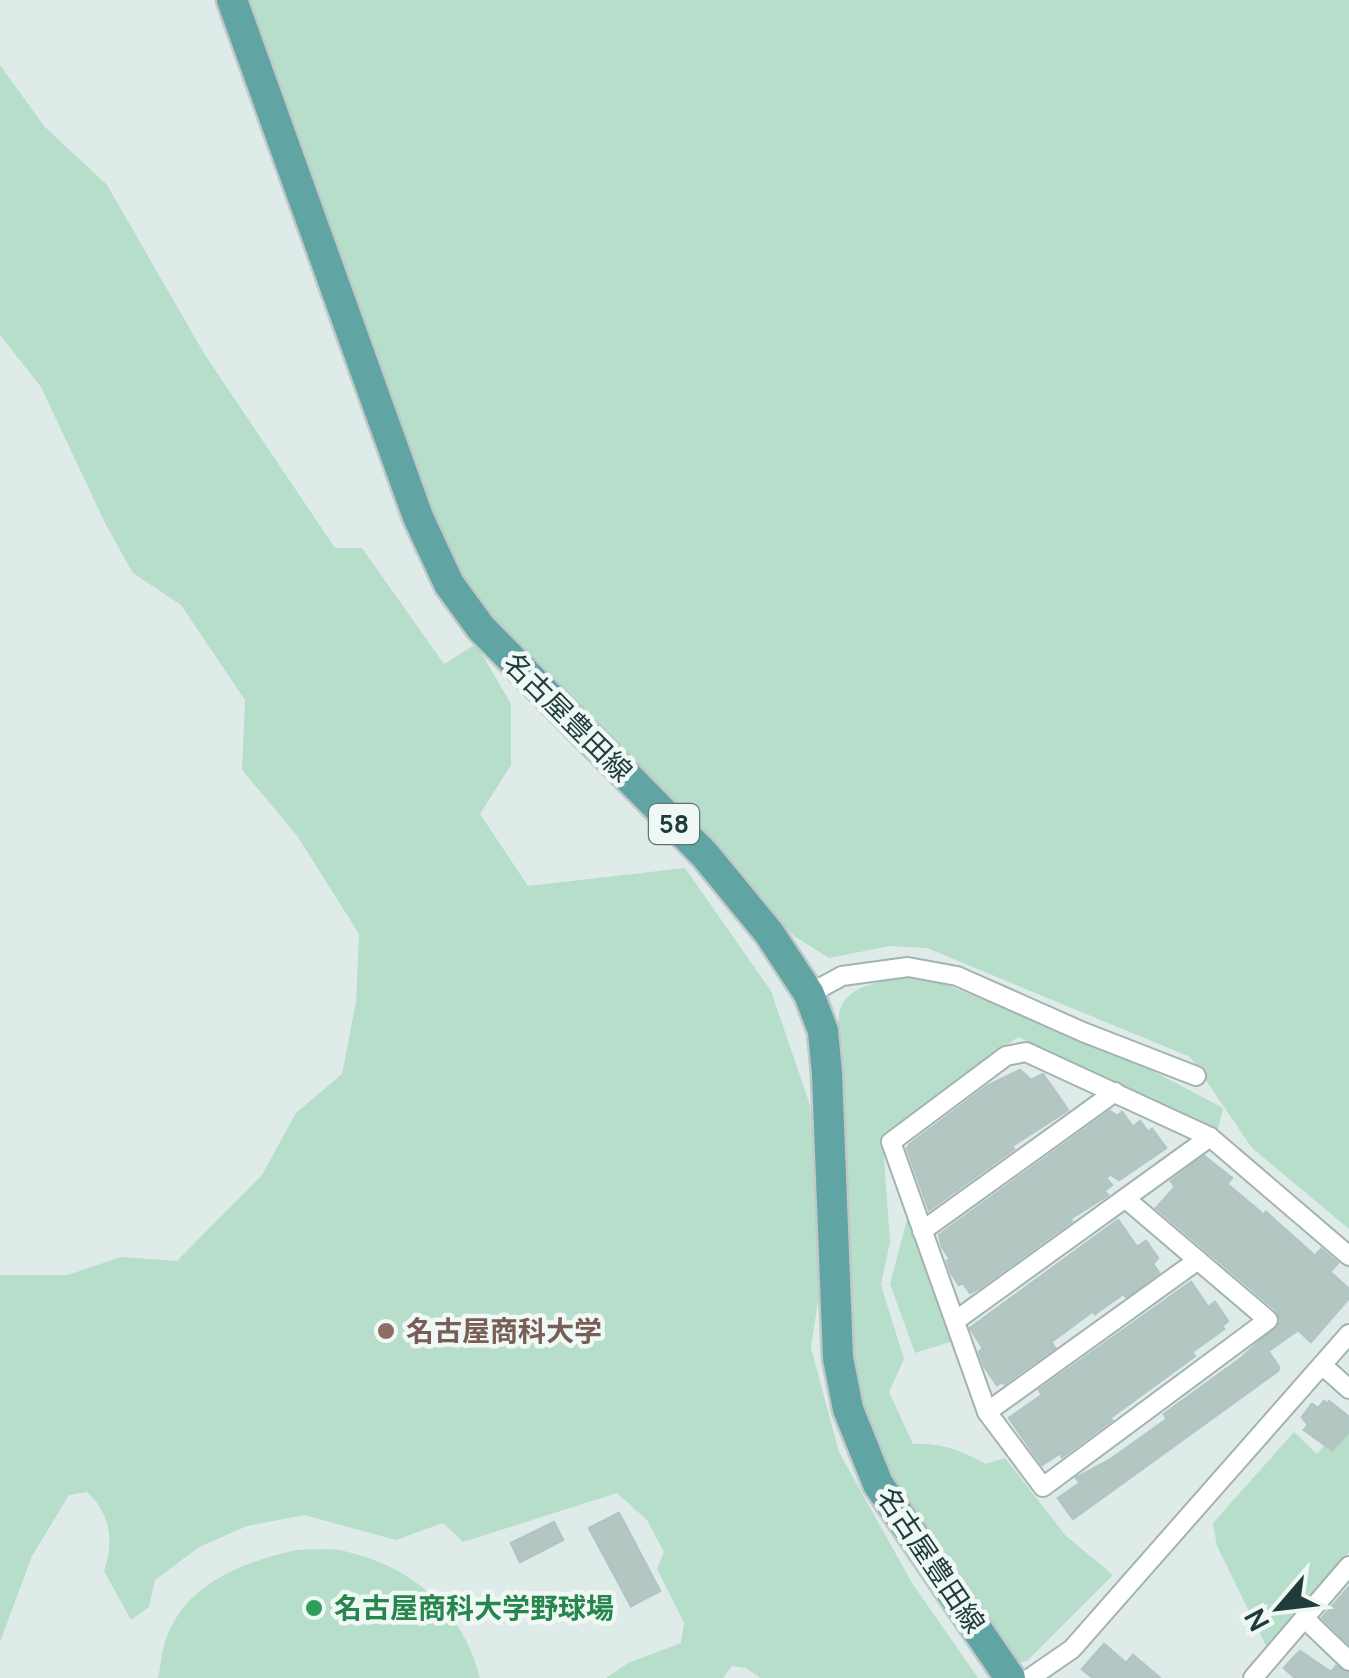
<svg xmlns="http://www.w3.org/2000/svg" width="1349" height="1678" font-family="Manrope,'Noto Sans JP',sans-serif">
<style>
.green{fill:#b6decb}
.building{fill:#b4c6c2;stroke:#b1c5c2;stroke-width:2.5}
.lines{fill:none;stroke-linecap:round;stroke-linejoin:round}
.street-casing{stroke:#a2b3b1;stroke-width:22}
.primary-casing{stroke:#c0c8c8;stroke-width:35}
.street{stroke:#fff;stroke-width:18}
.primary{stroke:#60a4a3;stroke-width:30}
.education-dot{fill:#8d6e63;stroke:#eff8f5;stroke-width:4}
.leisure-dot{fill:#2e9e5b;stroke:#eff8f5;stroke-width:4}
.labels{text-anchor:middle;stroke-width:9;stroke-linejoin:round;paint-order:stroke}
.shield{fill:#eff8f5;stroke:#5d7473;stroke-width:2.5}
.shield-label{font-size:25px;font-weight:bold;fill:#1f3c3b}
.street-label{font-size:28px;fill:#1f3c3b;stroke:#eff8f5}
.education-label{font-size:28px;font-weight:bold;fill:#785e54;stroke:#eff8f5;text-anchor:start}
.leisure-label{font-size:28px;font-weight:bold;fill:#27864d;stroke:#eff8f5;text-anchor:start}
</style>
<rect width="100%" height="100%" fill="#dfebe9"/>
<!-- green -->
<g class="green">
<path d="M247 0H1349V1229L1252 1148 1190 1057 927 948 890 946 829 958 794 936 535 669 468 588 429 514Z"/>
<path d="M0 65 44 126 107 185 205 355 335 548H362L444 664 476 644 511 704V765L480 814 528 886 685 868 771 991 810 1105 823 1267 811 1348 839 1452 912 1583 978 1678H760L746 1668 732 1666 723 1678H606L628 1663 681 1643 684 1623 657 1569 664 1552 647 1520 617 1493 463 1542 443 1523 396 1540 304 1515 247 1526 199 1547 155 1580 149 1607 131 1620 104 1571C114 1541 111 1514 87 1492L69 1495 32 1556 0 1642V1275H68L121 1257 177 1261 262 1175 296 1113 342 1074 356 1002 359 934 298 837 242 770 245 700 181 605 133 573 106 525 41 387 0 335Z"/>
<path d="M893 978 933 979 1138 1063 1223 1108 1218 1129 1018 1037 892 1131 883 1144 890 1242 881 1285 904 1359 889 1392 913 1444C940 1442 963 1451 986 1464L1005 1458 1066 1536 1113 1575 1027 1661 1007 1665 877 1452C828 1337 845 1206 843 1083 843 1060 833 1029 841 1007 849 987 875 984 893 978Z"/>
<path d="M910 1208 953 1341 915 1353 890 1284Z"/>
<path d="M1349 1417V1552L1268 1650 1217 1546 1213 1523 1294 1432 1317 1454Z"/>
<path d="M297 1550C312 1550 329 1548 344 1551 412 1566 463 1610 480 1678H158C161 1666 161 1651 166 1639 186 1583 243 1562 297 1550Z"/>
</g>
<!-- building -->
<g class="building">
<path d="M1020 1070 1031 1080 1043 1074 1068 1110 1012 1146 1014 1149 929 1210 907 1149 910 1144 987 1086Z"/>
<path d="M1110 1111 1117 1116 1122 1112 1133 1127 1140 1121 1148 1132 1152 1129 1166 1148 1119 1180 1110 1174 1106 1178 1112 1185 1104 1191 1108 1195 1070 1219 1072 1221 978 1289 970 1293 963 1283 959 1285 951 1273 947 1261 950 1259 942 1247 939 1235Z"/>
<path d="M1204 1156 1232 1178 1227 1184 1264 1215 1266 1212 1315 1256 1321 1249 1338 1263 1330 1272 1349 1289V1298L1311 1342 1298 1330 1268 1351 1279 1367 1278 1371 1073 1519 1058 1498 1080 1483 1076 1478 1111 1459 1167 1419 1164 1414 1240 1359 1281 1322 1276 1310 1156 1208 1175 1187 1171 1181Z"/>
<path d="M1118 1220 1137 1247 1146 1241 1158 1258 1153 1264 1159 1273 1126 1297 1123 1294 1095 1314 1093 1311 1051 1342 1055 1348 1004 1384 1002 1382 997 1385 984 1366 979 1352 983 1348 970 1328Z"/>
<path d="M1191 1282 1208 1307 1215 1302 1228 1321 1222 1326 1224 1329 1192 1352 1195 1356 1110 1418 1112 1420 1062 1457 1060 1453 1042 1465 1009 1418 1042 1395 1039 1390Z"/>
<path d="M1324 1401 1327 1404 1329 1401 1349 1417V1432L1332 1450 1304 1430 1308 1425 1302 1417 1312 1404 1318 1408Z"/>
<path d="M619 1513 660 1591 631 1606 589 1528Z"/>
<path d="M554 1522 563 1540 520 1562 511 1543Z"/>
<path d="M1349 1587V1644L1322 1618Z"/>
<path d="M1104 1644 1126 1663 1133 1655 1160 1678H1093L1082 1669Z"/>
<path d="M1300 1651 1331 1672 1336 1666 1349 1673V1678H1295L1284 1668Z"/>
</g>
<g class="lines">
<defs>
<g id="street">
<path d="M809 994 842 976 908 967 957 976 1083 1032 1196 1076"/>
<path d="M1126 1199 1268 1320 1043 1487 987 1412 891 1142 1006 1056 1026 1052 1210 1137 1349 1256"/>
<path d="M922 1231 1115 1092"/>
<path d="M955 1321 1210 1137"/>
<path d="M1322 1365 1349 1389"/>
<path d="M987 1412 1198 1260"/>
<path d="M1304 1618 1349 1661"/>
<path d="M1030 1678 1072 1649 1349 1334"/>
<path d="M1253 1678 1349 1566"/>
</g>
<path id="primary" d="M232 0 418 517 449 584 481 628 705 855 769 933 809 994 823 1031 827 1074 838 1358 848 1409 878 1484 1010 1678"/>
</defs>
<!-- street casing -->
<use href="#street" class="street-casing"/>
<!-- primary casing -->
<use href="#primary" class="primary-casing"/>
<!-- street -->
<use href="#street" class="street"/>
<!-- primary -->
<use href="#primary" class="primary"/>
</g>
<!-- markers -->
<circle class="education-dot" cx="386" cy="1331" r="10"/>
<circle class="leisure-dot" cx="314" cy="1608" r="10"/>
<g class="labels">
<!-- shield labels -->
<rect class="shield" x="649" y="804" width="50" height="40" rx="8"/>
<g class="shield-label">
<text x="674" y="833">58</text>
</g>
<!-- street labels -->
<g class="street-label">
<text transform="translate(568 717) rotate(45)" y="10">名古屋豊田線</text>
<text transform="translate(931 1560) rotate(56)" y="10">名古屋豊田線</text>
</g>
<!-- education labels -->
<g class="education-label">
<text x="406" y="1341">名古屋商科大学</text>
</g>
<!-- leisure labels -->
<g class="leisure-label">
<text x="334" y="1618">名古屋商科大学野球場</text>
</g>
</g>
<!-- north arrow -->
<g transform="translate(1279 1608) rotate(242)" stroke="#eff8f5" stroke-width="8" paint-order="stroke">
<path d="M0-8L18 38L0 25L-18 38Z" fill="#1f3c3b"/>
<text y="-15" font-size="28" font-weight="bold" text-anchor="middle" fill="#1f3c3b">N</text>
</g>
</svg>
